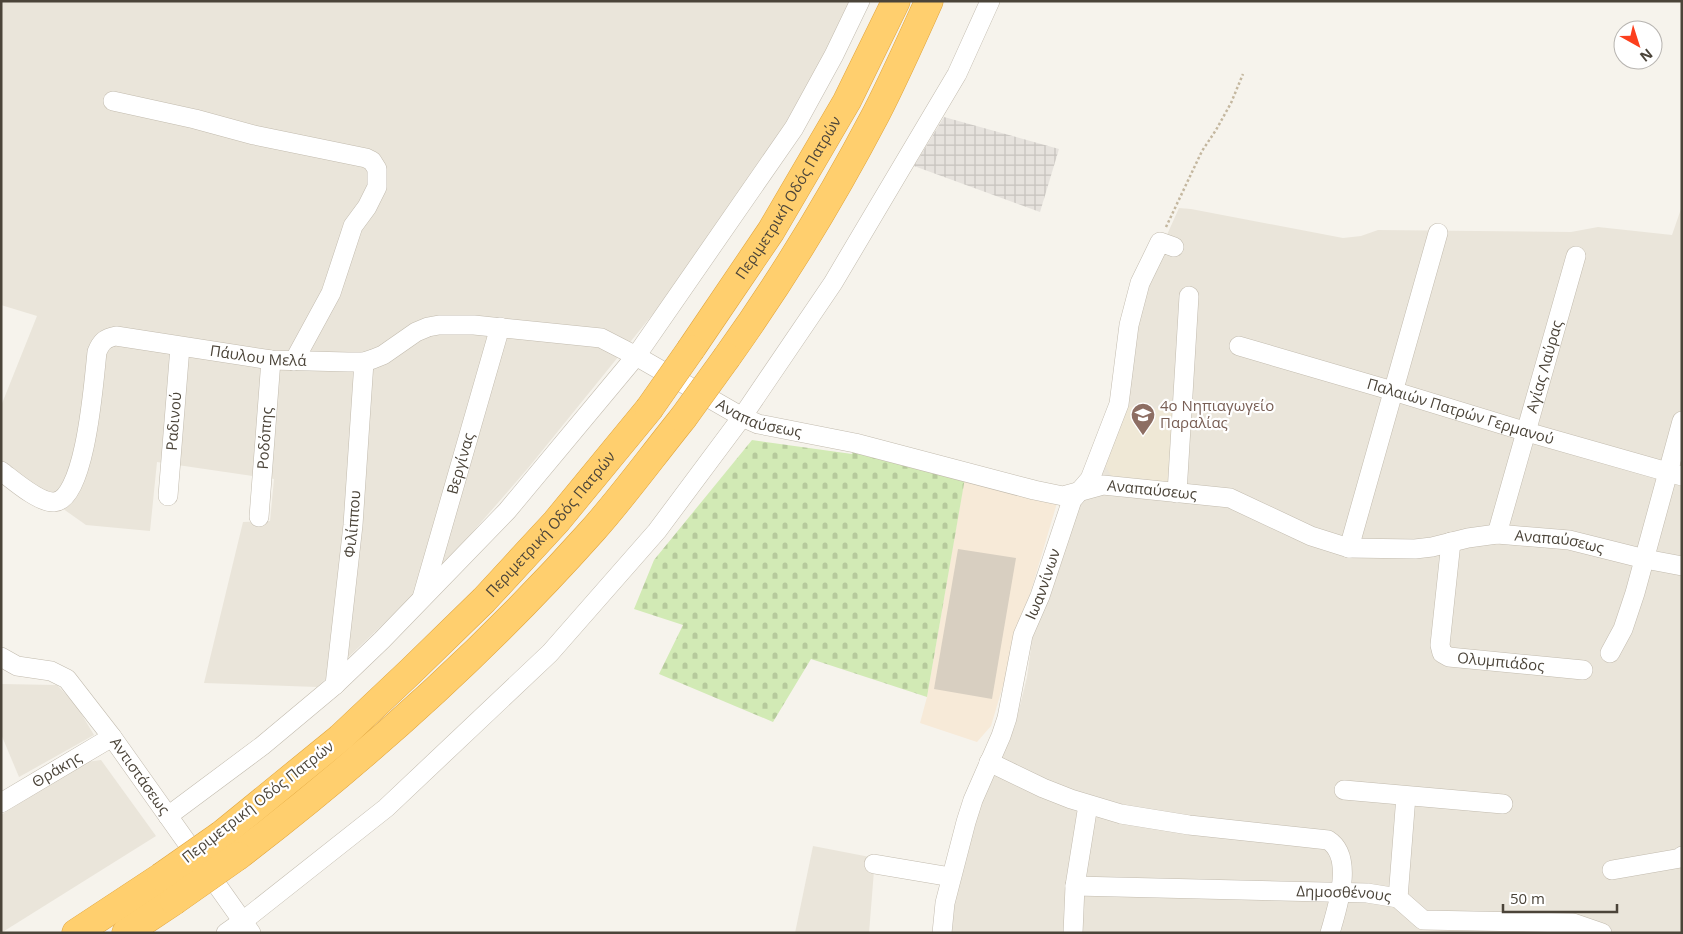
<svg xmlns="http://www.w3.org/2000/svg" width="1683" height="934" font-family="'Open Sans',sans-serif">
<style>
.residential{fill:#eae5da}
.commercial{fill:#f7ead8}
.industrial{fill:url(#industrial-grid)}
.education{fill:#efe8d6}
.cemetery{fill:url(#cemetery-stones)}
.building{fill:#d8cfc1}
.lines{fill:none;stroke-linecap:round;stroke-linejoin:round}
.minor-casing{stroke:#c2bbae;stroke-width:20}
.highway-casing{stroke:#e0a43c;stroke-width:29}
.path{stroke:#c4b79f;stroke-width:2.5;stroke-dasharray:2.5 2.5;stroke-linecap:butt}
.minor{stroke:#fff;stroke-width:19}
.highway{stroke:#ffcf6e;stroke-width:28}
.highway-bridge-casing{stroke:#e0a43c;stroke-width:29;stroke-linecap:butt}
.highway-bridge{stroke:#ffcf6e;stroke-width:28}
.labels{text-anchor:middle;stroke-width:4.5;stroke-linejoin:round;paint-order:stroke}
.street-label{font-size:15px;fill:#4b4439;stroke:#fff}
.education-label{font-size:15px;fill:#785e54;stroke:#fff;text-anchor:start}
</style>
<defs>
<pattern id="industrial-grid" width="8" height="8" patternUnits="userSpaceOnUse" patternTransform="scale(1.25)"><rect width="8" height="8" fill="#e6e2dd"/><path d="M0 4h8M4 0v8" fill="none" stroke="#c7c3be"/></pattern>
<pattern id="cemetery-stones" width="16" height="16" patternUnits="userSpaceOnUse" patternTransform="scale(1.25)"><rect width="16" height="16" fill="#d2eab5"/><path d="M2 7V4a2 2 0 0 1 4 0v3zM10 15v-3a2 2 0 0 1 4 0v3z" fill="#b6ca9c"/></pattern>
</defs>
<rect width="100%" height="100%" fill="#f6f3ec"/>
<!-- residential -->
<g class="residential">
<path d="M1 1H853L792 115 661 304 529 467 438 572 317 687 204 683 243 522 270 521 274 479 157 462 150 531 86 525 1 465V406L37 316 1 305Z"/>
<path d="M1682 206V933H950L954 906 973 827 984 791 1015 726 1027 677 1033 633 1079 503 1084 497 1144 286 1179 208 1191 209 1343 238 1361 236 1378 230 1571 232 1598 227 1672 235Z"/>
<path d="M1 684 57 685 76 705 94 735 19 777 1 734Z"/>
<path d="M101 760 156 836 1 933V815L86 762Z"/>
<path d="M813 846 875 858 869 933H795Z"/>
</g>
<!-- commercial -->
<path class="commercial" d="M965 476 1057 503 991 726 977 742 920 723 927 697Z"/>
<!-- industrial -->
<path class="industrial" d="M944 117 1059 149 1040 212 914 166Z"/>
<!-- education -->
<path class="education" d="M1123 406 1177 410 1170 484 1113 479 1103 462Z"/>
<!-- cemetery -->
<path class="cemetery" d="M752 440 852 454 853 449 965 478 927 697 811 659 773 722 659 674 683 625 634 609 654 560Z"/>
<!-- building -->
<path class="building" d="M958 549 1016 558 992 699 934 689Z"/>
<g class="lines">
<defs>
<g id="minor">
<path d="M113 101 195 119 254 135 366 158 372 161 377 169V187L367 207 353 226 331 293 294 361"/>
<path id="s1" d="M1239 346 1393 391 1527 432 1682 476"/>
<path id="s2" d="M1 471C13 480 39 503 54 502 86 500 94 378 97 352 101 342 105 338 116 336L271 360 348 362H364L373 359 383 355 416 332 428 327 439 325H474L601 338 636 356 742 417 758 424 855 443 1034 490 1063 496 1103 485 1230 498 1311 536 1349 548 1415 549 1432 547 1468 538 1497 534 1569 540 1645 559 1682 566"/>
<path d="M1177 493 1189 296"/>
<path id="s3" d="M168 496 180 347"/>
<path id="s4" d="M259 517 271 360"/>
<path id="s5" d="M1497 534 1576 256"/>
<path id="s6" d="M1451 542 1440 645 1442 653 1449 657 1583 670"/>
<path d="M1349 548 1438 233"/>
<path id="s7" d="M422 598 500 327"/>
<path d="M1610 653 1623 629 1635 593 1682 421"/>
<path id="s8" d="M1 657 17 666 51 671 67 679 112 737 251 933"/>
<path id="s9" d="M335 685 353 525 364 362"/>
<path d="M989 762 1043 788 1071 799 1121 814 1189 825 1328 840C1355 857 1337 908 1330 933"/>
<path d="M1344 790 1503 804"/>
<path id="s10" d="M1 803 112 737"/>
<path d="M168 816 262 746 335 685 382 640 507 511 636 356 794 128 834 55 860 1"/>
<path d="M874 864 951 877"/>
<path d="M1612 870 1681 858 1682 856"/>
<path id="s11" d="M1075 886 1367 893 1398 898 1423 920 1573 923 1602 933"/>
<path d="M1398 898 1406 796"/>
<path d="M226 933 243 921 386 808 550 653 657 531 742 417 833 283 957 74 990 1"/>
<path id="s12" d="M942 933 945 903 966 822 973 800 1001 736 1007 718 1023 635 1040 596 1072 500 1090 479 1119 404 1129 325 1140 283 1160 242 1174 247"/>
<path d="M1073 933 1075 886 1088 805"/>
</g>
<g id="highway">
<path id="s13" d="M691 349 771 231 847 101 896 1"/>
<path d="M727 357C782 280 832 198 876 114 895 77 912 39 929 1"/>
<path id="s14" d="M221 835 340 738 411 671 484 600 556 522 649 409"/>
<path d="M238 856C366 758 486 650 593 530 625 494 653 455 683 418"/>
<path d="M76 933 161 877"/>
<path d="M126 933 174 901"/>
</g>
</defs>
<!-- minor casing -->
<use href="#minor" class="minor-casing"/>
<!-- highway casing -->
<use href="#highway" class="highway-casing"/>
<!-- path -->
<path class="path" d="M1166 227 1202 151 1216 130 1231 103 1243 74"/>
<!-- minor -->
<use href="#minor" class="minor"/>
<!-- highway -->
<use href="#highway" class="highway"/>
<defs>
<g id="highway-bridge">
<path d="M649 409 691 349"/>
<path d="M683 418 727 357"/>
<path d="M161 877 221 835"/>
<path d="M174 901 238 856"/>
</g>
</defs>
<!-- highway-bridge casing -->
<use href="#highway-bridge" class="highway-bridge-casing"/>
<!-- highway-bridge -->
<use href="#highway-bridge" class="highway-bridge"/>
</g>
<!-- icons -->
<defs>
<symbol id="school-pin" viewBox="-11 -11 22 30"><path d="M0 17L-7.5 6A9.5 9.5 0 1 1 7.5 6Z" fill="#8d6e63" stroke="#fff"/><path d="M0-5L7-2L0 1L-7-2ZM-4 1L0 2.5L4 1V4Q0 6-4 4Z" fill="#fff"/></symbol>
</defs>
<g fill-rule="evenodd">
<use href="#school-pin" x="1129" y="401" width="28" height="38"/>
</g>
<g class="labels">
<!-- street labels -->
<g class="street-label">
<text dy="5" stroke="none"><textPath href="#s13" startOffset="180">Περιμετρική Οδός Πατρών</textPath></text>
<text dy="5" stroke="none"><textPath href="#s2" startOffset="394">Πάυλου Μελά</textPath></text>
<text dy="5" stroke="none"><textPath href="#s5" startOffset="174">Αγίας Λαύρας</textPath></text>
<text dy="5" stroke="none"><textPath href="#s1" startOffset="231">Παλαιών Πατρών Γερμανού</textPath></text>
<text dy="5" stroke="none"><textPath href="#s2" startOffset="926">Αναπαύσεως</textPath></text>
<text dy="5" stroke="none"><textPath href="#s3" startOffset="75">Ραδινού</textPath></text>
<text dy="5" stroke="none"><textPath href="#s4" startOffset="79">Ροδόπης</textPath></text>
<text dy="5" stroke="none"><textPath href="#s7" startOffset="140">Βεργίνας</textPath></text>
<text dy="5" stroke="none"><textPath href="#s2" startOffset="1331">Αναπαύσεως</textPath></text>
<text dy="5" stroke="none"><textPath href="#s9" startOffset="162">Φιλίππου</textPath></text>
<text dy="5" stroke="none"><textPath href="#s14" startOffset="454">Περιμετρική Οδός Πατρών</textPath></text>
<text dy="5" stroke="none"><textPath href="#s2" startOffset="1751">Αναπαύσεως</textPath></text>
<text dy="5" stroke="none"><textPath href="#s12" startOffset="365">Ιωαννίνων</textPath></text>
<text dy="5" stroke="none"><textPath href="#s6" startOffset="172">Ολυμπιάδος</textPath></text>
<text dy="5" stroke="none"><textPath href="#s10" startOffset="65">Θράκης</textPath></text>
<text dy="5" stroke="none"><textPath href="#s8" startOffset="192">Αντιστάσεως</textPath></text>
<text transform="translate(258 802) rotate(-38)" y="5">Περιμετρική Οδός Πατρών</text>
<text dy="5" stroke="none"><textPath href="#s11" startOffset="269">Δημοσθένους</textPath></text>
</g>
<!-- education labels -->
<g class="education-label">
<text x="1160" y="411">4o Νηπιαγωγείο<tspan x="1160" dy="17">Παραλίας</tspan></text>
</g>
</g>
<!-- border -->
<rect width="1683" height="934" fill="none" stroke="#4b4439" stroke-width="5"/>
<!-- north arrow -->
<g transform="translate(1638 45) rotate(141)"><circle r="24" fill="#ffffff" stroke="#b7b4b0"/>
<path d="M0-4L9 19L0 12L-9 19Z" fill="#fc3f1d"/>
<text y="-8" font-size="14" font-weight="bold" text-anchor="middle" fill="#4b4439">N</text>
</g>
<!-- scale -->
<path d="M1503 904v8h114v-8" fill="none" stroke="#4b4439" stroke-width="2.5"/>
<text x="1510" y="904" font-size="15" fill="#4b4439" stroke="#ffffff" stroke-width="4" paint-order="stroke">50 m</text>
</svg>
